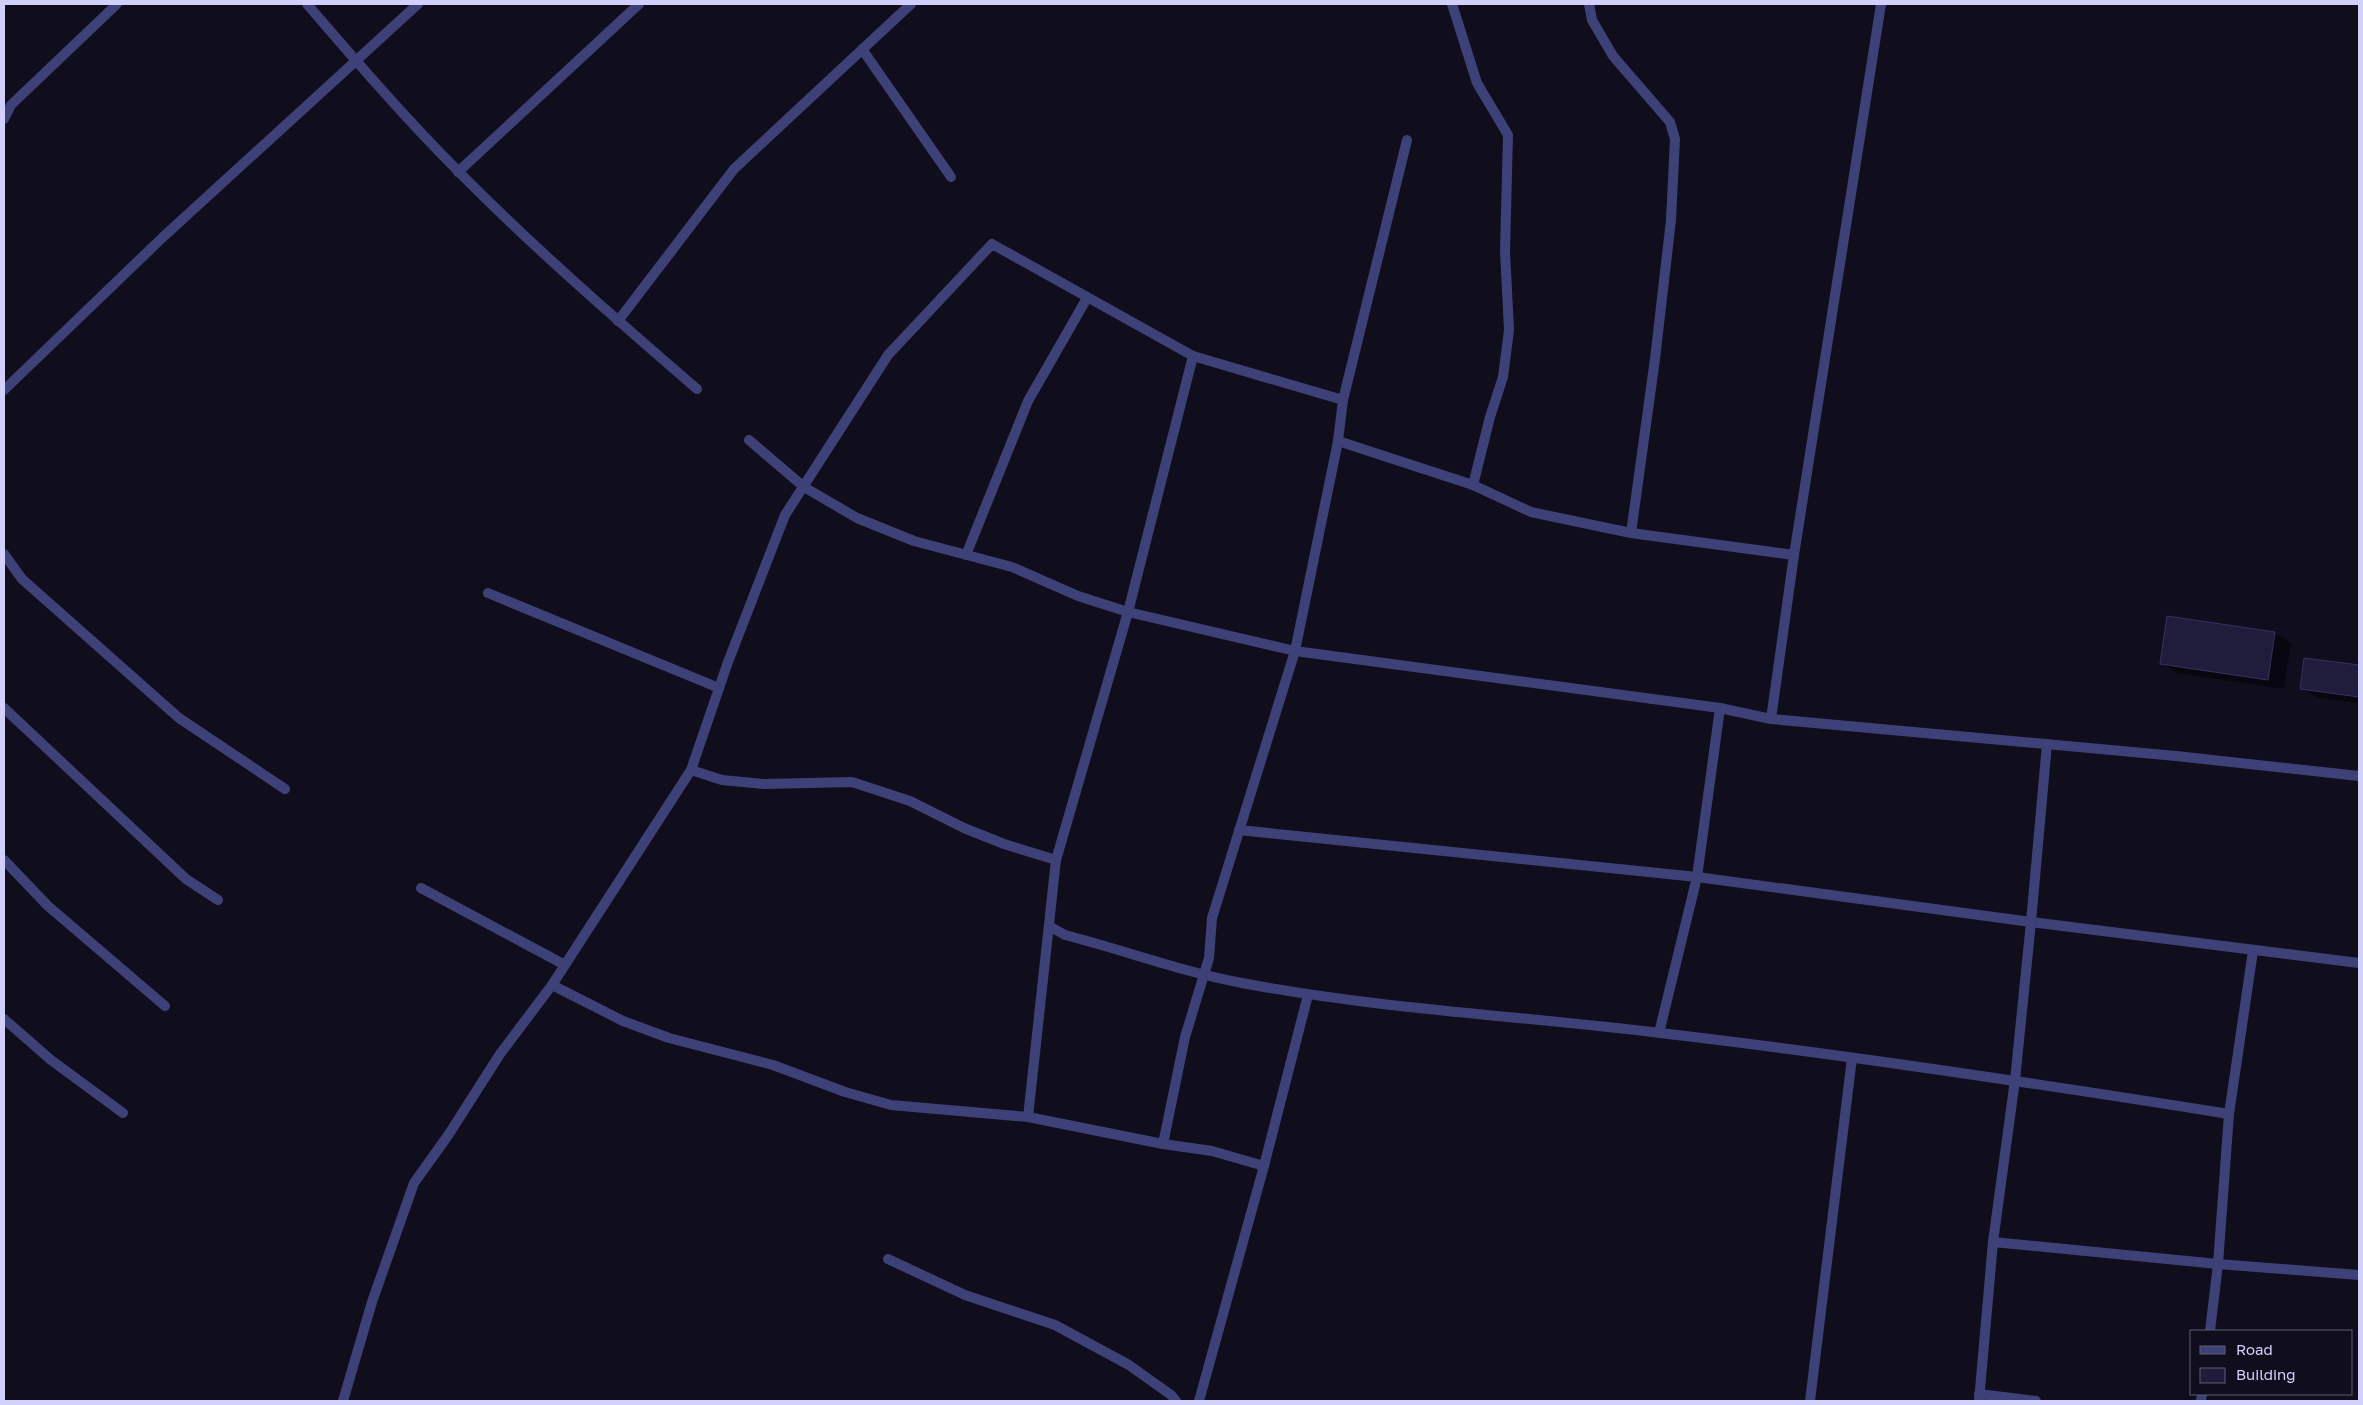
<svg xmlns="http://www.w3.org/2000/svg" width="2363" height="1405" font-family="'Golos Text',sans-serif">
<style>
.shadow{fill:#0007}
.building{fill:#201c3c;stroke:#373165}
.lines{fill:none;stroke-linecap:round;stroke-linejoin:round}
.street{stroke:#3e4177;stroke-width:10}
</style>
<rect width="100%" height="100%" fill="#100e1d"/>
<!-- shadow -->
<g class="shadow">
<path d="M2275 633 2291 643 2284 689 2177 673 2161 663Z"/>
<path d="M2305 659 2359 666V703L2318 698 2301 688Z"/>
</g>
<!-- building -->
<g class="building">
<path d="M2167 616 2275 632 2268 680 2160 664Z"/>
<path d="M2304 658 2359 665V697L2300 689Z"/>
</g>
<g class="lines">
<!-- street -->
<g class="street">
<path d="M307 4C356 61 406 119 459 172 535 249 616 319 697 389"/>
<path d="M1452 4 1477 83 1508 135 1505 251 1509 330 1503 377 1490 417 1473 485"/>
<path d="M1589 4 1592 20 1613 56 1670 122 1675 139 1671 220 1655 359 1631 533"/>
<path d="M862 49 951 177"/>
<path d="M4 119 11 105 117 4"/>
<path d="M458 172 639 4"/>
<path d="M618 321 734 169 911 4"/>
<path d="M4 390 162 238 418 4"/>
<path d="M749 440 804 487 857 518 914 541 1012 567 1078 596 1128 612 1295 651 1720 708 1771 719 2176 756 2359 776"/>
<path d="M1338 441 1473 485 1531 512 1631 533 1794 555"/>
<path d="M4 554 22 579 179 718 285 789"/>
<path d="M966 555 1028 401 1087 298"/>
<path d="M488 593 719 688"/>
<path d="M4 708 186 879 218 900"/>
<path d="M1771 719 1794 555 1881 4"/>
<path d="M691 770 722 780 764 784 852 782 910 801 964 828 1004 844 1056 860"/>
<path d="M1239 830 1697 877 2031 922 2359 963"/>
<path d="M4 860 48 906 165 1006"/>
<path d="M421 888 565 965"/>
<path d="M1049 926 1065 935C1124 950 1182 972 1242 983 1380 1009 1521 1016 1660 1033 1850 1055 2040 1084 2229 1114"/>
<path d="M552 985 623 1021 669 1038 773 1065 845 1092 891 1105 1028 1117 1163 1144 1212 1151 1264 1166"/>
<path d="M4 1019 51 1060 123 1113"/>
<path d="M1659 1033 1697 877 1720 708"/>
<path d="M1028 1117 1056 860 1128 612 1193 356"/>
<path d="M1163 1144 1185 1037 1209 958 1212 918 1295 651 1338 441 1343 400 1407 140"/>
<path d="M1993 1242 2218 1264 2359 1275"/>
<path d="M888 1259 965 1295 1055 1325 1129 1365 1171 1395 1176 1401"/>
<path d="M2210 1331 2218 1264 2229 1114 2253 951"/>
<path d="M1979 1394 2036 1401"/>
<path d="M343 1401 372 1302 414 1183 449 1134 500 1054 552 985 691 770 728 662 785 515 888 355 992 244 1193 356 1343 400"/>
<path d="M1199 1401 1264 1166 1308 995"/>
<path d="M1810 1401 1852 1058"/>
<path d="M1979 1401 1993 1242 2015 1080 2031 922 2047 744"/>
<path d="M2201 1401 2202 1394"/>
</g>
</g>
<!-- border -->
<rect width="2363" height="1405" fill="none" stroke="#d1d0fa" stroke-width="10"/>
<!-- legend -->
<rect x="2190" y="1330" width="162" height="65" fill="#100e1d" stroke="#5d5c75"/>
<rect x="2200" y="1346" width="25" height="8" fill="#3e4177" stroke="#5d5c75"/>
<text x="2236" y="1355" font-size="15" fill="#d1d0fa">Road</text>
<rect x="2200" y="1368" width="25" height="15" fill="#201c3c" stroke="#5d5c75"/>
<text x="2236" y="1380" font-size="15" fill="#d1d0fa">Building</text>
</svg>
